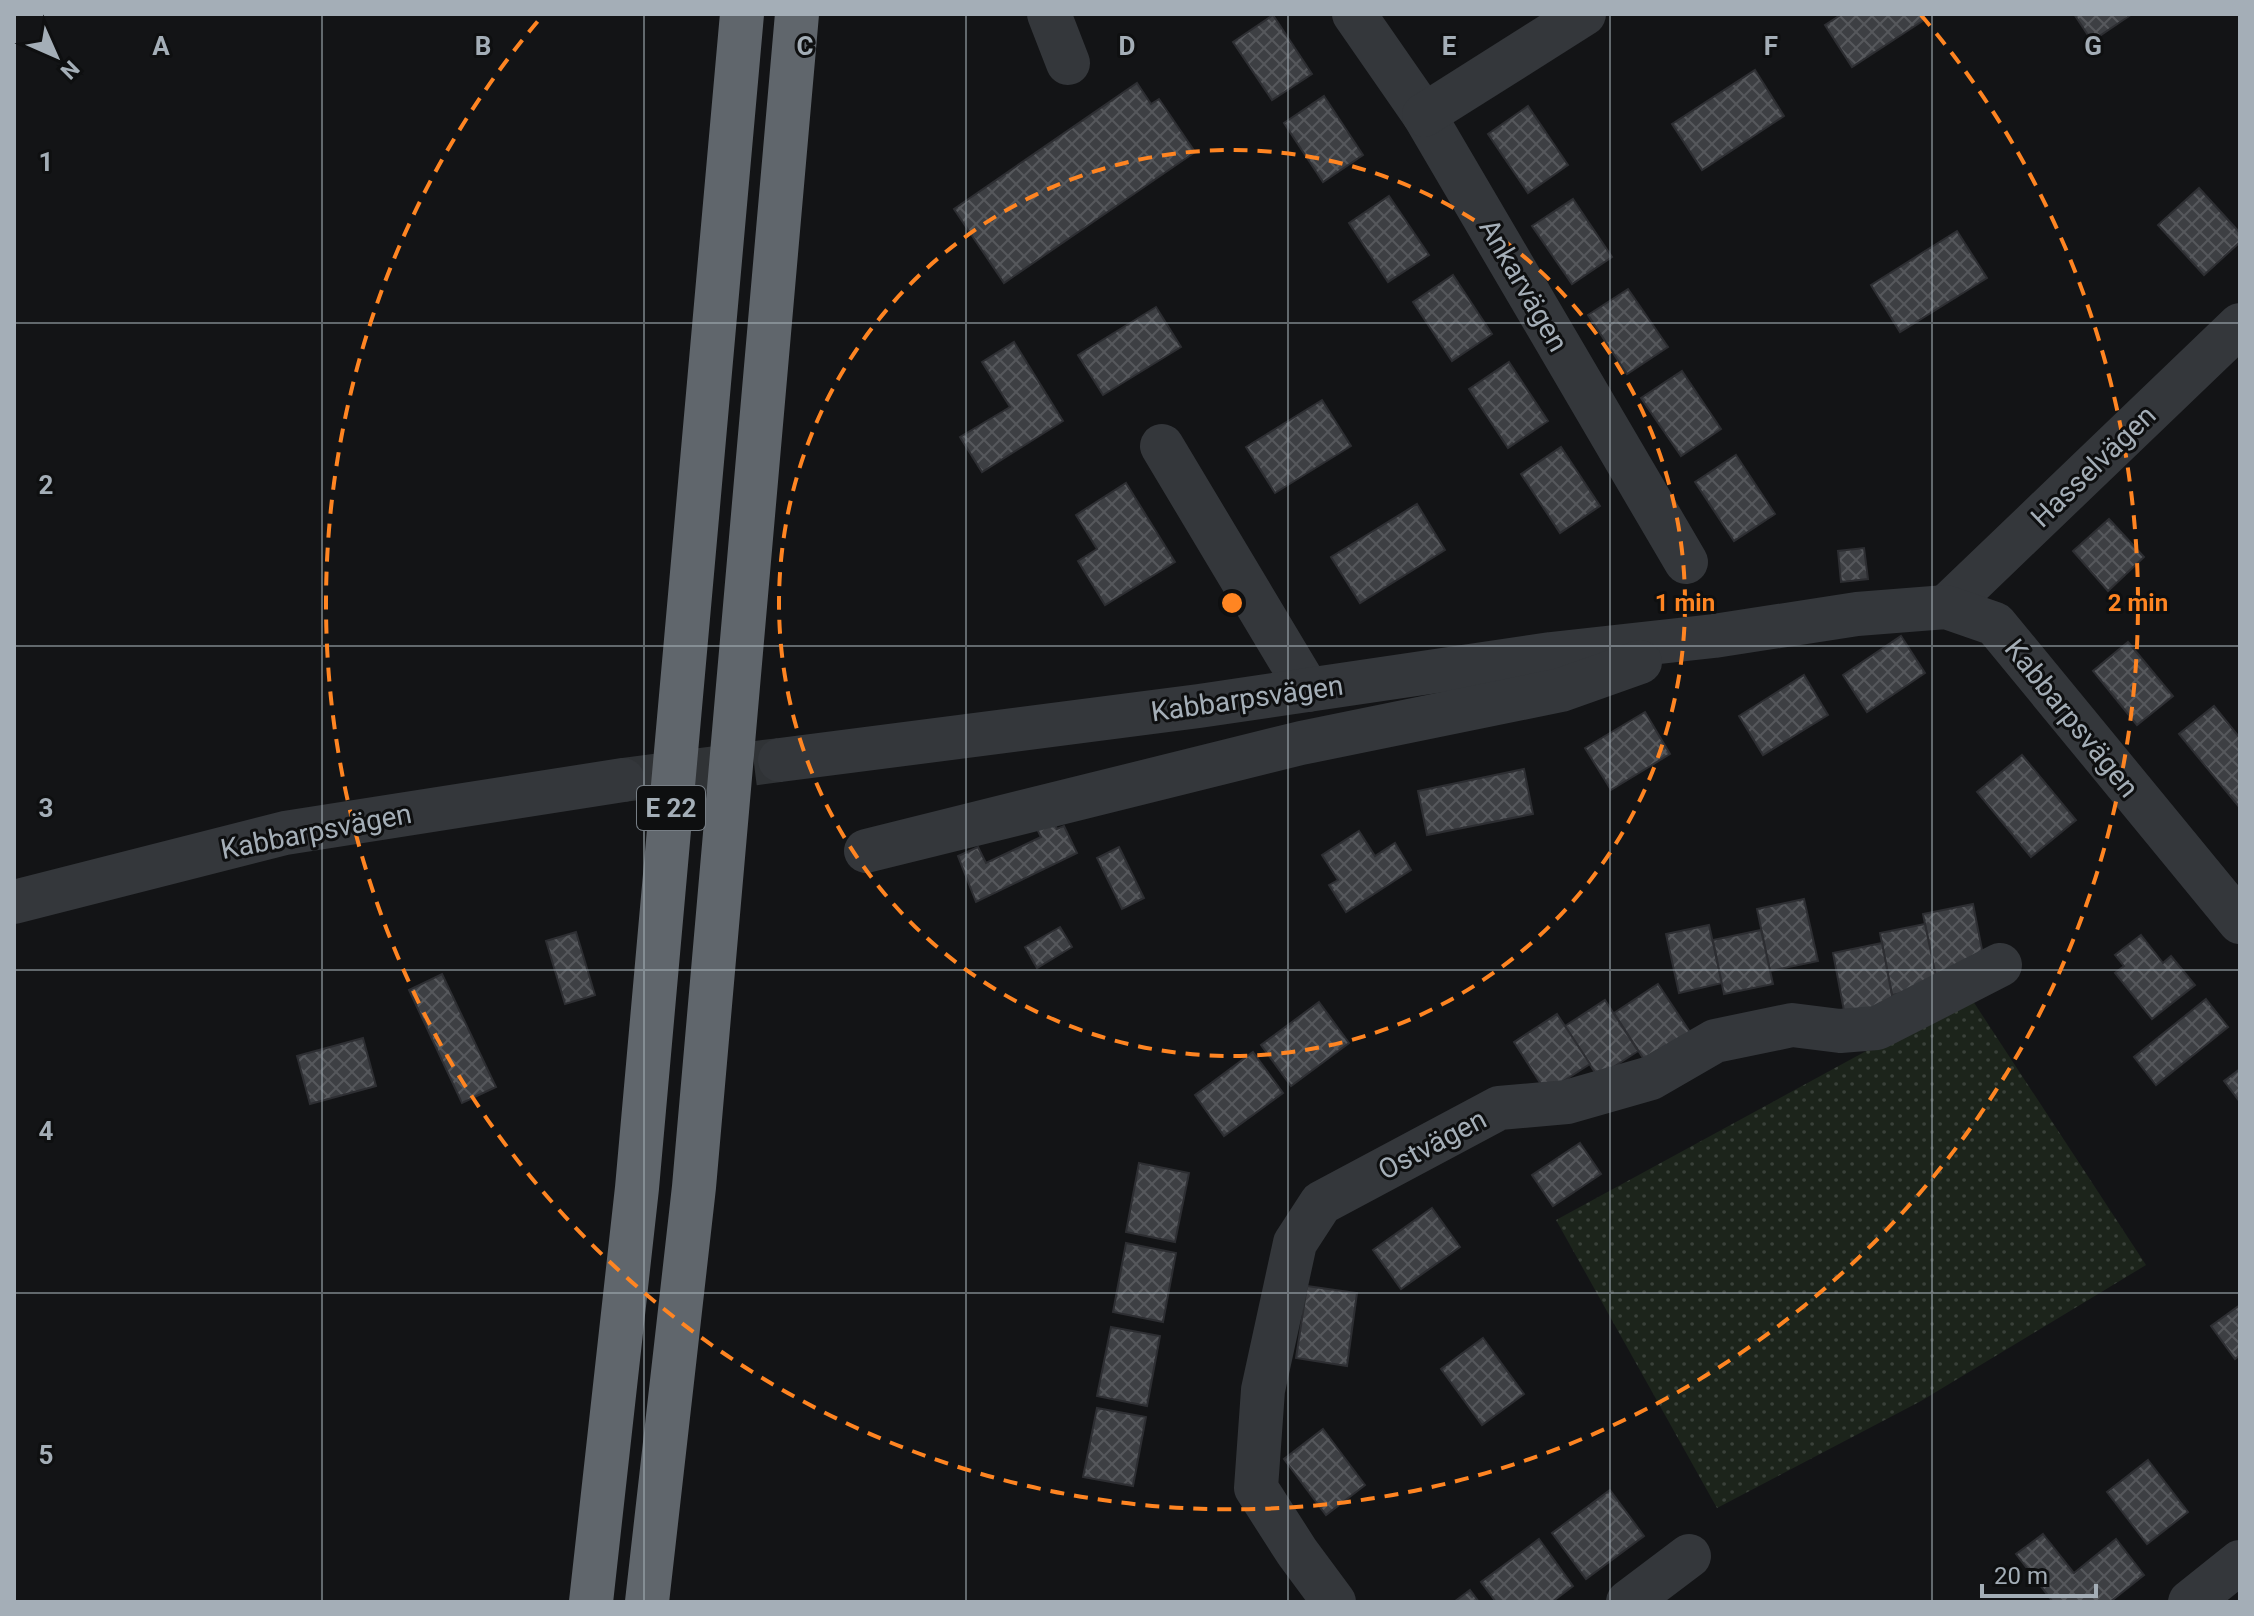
<svg xmlns="http://www.w3.org/2000/svg" width="2254" height="1616" font-family="Roboto,sans-serif">
<style>
.grass{fill:url(#grass-dots)}
.building{fill:url(#building-cross-hatch);stroke:#2d2e32;stroke-width:2}
.lines{fill:none;stroke-linecap:round;stroke-linejoin:round}
.minor-tunnel{stroke:#303336;stroke-width:44;stroke-dasharray:44 22;stroke-linecap:butt}
.minor{stroke:#34373b;stroke-width:44}
.highway{stroke:#60666c;stroke-width:44}
.grid{fill:none;stroke:#a4aeb7;stroke-width:2;stroke-opacity:0.55}
.ring{fill:none;stroke:#ff8522;stroke-width:4;stroke-dasharray:14 10}
.labels{text-anchor:middle;stroke-width:6;stroke-linejoin:round;paint-order:stroke}
.shield{fill:#0e0f10;stroke:#777e85;stroke-width:2}
.shield-label{font-size:26px;font-weight:bold;fill:#a4aeb7}
.street-label{font-size:28px;fill:#a4aeb7;stroke:#0e0f10}
.grid-label{font-size:26px;text-anchor:middle;font-weight:bold;fill:#a4aeb7;stroke:#0e0f10;stroke-width:6;stroke-linejoin:round;paint-order:stroke}
.centre{fill:#ff8522;stroke:#0e0f10;stroke-width:4}
.ring-label{font-size:24px;text-anchor:middle;font-weight:bold;fill:#ff8522;stroke:#0e0f10;stroke-width:6;stroke-linejoin:round;paint-order:stroke}
</style>
<defs>
<pattern id="grass-dots" width="8" height="8" patternUnits="userSpaceOnUse" patternTransform="scale(2)"><rect width="8" height="8" fill="#1c241b"/><path d="M2 2h.1M6 6h.1" fill="none" stroke="#3a413a" stroke-width="1.8" stroke-linecap="round"/></pattern>
<pattern id="building-cross-hatch" width="8" height="8" patternUnits="userSpaceOnUse" patternTransform="scale(2)"><rect width="8" height="8" fill="#3d3f43"/><path d="M0 0l8 8M0 8l8-8" fill="none" stroke="#56585c"/></pattern>
</defs>
<rect width="100%" height="100%" fill="#131416"/>
<!-- grass -->
<path class="grass" d="M1969 995 2146 1265 1921 1401 1717 1508 1556 1220Z"/>
<!-- building -->
<g class="building">
<path d="M1842 14H1920L1924 20 1852 67 1825 25Z"/>
<path d="M2074 14H2132L2092 41Z"/>
<path d="M1273 15 1312 74 1272 100 1233 42Z"/>
<path d="M1755 70 1784 116 1702 170 1672 124Z"/>
<path d="M1137 83 1151 104 1159 99 1195 152 1004 283 954 209Z"/>
<path d="M1324 96 1363 155 1323 182 1284 123Z"/>
<path d="M1528 106 1568 165 1528 193 1488 134Z"/>
<path d="M2199 188 2240 233V242L2204 275 2158 225Z"/>
<path d="M1389 196 1429 255 1388 282 1349 223Z"/>
<path d="M1573 199 1612 257 1572 284 1532 226Z"/>
<path d="M1957 231 1987 278 1900 332 1871 285Z"/>
<path d="M1453 275 1492 334 1452 361 1413 302Z"/>
<path d="M1628 289 1668 347 1627 374 1588 315Z"/>
<path d="M1156 307 1181 347 1103 395 1078 355Z"/>
<path d="M1014 342 1063 421 982 472 960 437 1010 407 982 362Z"/>
<path d="M1509 362 1548 421 1508 448 1469 389Z"/>
<path d="M1682 371 1721 429 1681 456 1641 398Z"/>
<path d="M1322 400 1351 446 1275 493 1246 447Z"/>
<path d="M1561 447 1600 506 1560 533 1521 474Z"/>
<path d="M1736 455 1775 514 1734 541 1695 482Z"/>
<path d="M1126 483 1175 562 1105 605 1078 561 1097 549 1076 515Z"/>
<path d="M1417 504 1445 550 1360 603 1331 557Z"/>
<path d="M2109 519 2144 557 2108 591 2073 551Z"/>
<path d="M1864 548 1868 579 1841 582 1838 551Z"/>
<path d="M1901 636 1925 673 1867 712 1843 675Z"/>
<path d="M2128 642 2173 696 2137 725 2093 671Z"/>
<path d="M1804 675 1828 715 1763 755 1739 716Z"/>
<path d="M2214 706 2240 738V808L2179 734Z"/>
<path d="M1645 712 1670 754 1611 790 1585 748Z"/>
<path d="M2022 755 2076 820 2031 857 1977 792Z"/>
<path d="M1524 769 1533 814 1427 835 1418 791Z"/>
<path d="M1050 813 1057 829 1064 826 1077 853 976 902 958 856 978 847 986 863 1041 837 1033 821Z"/>
<path d="M1359 831 1375 856 1395 843 1411 870 1346 912 1329 885 1338 880 1322 855Z"/>
<path d="M1119 847 1144 898 1122 909 1097 858Z"/>
<path d="M1804 899 1818 961 1770 971 1757 909Z"/>
<path d="M1973 904 1985 965 1935 975 1923 914Z"/>
<path d="M1925 924 1938 986 1892 995 1880 933Z"/>
<path d="M1709 925 1722 983 1679 993 1666 934Z"/>
<path d="M1060 927 1072 947 1037 968 1025 947Z"/>
<path d="M1761 930 1773 984 1724 994 1713 940Z"/>
<path d="M576 932 595 995 565 1004 546 941Z"/>
<path d="M2141 935 2163 963 2171 956 2195 985 2152 1019 2115 973 2124 966 2115 955Z"/>
<path d="M1882 943 1894 1006 1845 1016 1833 953Z"/>
<path d="M442 974 496 1087 462 1103 409 990Z"/>
<path d="M1658 984 1690 1032 1645 1061 1614 1013Z"/>
<path d="M2206 999 2228 1027 2156 1085 2134 1057Z"/>
<path d="M1605 1000 1638 1051 1598 1077 1565 1026Z"/>
<path d="M1319 1002 1349 1043 1291 1086 1261 1045Z"/>
<path d="M1557 1014 1590 1064 1546 1092 1514 1042Z"/>
<path d="M363 1038 376 1086 310 1104 297 1056Z"/>
<path d="M1253 1052 1283 1093 1224 1136 1195 1095Z"/>
<path d="M2240 1069V1102L2224 1081Z"/>
<path d="M1580 1143 1601 1174 1553 1206 1532 1175Z"/>
<path d="M1139 1163 1189 1173 1175 1242 1126 1232Z"/>
<path d="M1432 1208 1460 1247 1401 1289 1373 1250Z"/>
<path d="M1126 1243 1176 1253 1163 1322 1113 1312Z"/>
<path d="M1307 1286 1357 1293 1347 1366 1296 1358Z"/>
<path d="M2240 1305V1355L2235 1359 2211 1326Z"/>
<path d="M1111 1327 1160 1336 1147 1406 1097 1396Z"/>
<path d="M1483 1338 1524 1394 1482 1425 1441 1369Z"/>
<path d="M1097 1408 1146 1417 1133 1486 1083 1477Z"/>
<path d="M1323 1429 1365 1485 1326 1515 1284 1459Z"/>
<path d="M2148 1460 2188 1512 2147 1544 2107 1492Z"/>
<path d="M1610 1490 1644 1536 1586 1579 1552 1533Z"/>
<path d="M2043 1534 2074 1573 2116 1539 2144 1575 2110 1602H2053L2016 1554Z"/>
<path d="M1539 1539 1573 1586 1552 1602H1496L1481 1582Z"/>
<path d="M1470 1590 1479 1602H1454Z"/>
</g>
<g class="lines">
<!-- minor-tunnel -->
<path class="minor-tunnel" d="M623 780 780 760"/>
<!-- minor -->
<g class="minor">
<path d="M1049 14 1068 63"/>
<path d="M1354 14 1424 115 1686 562"/>
<path d="M1424 115 1584 14"/>
<path d="M1162 446 1308 690"/>
<path d="M1946 607 2240 325"/>
<path d="M780 760 1199 706 1551 654 1714 636 1857 614 1946 607 1995 624 2240 922"/>
<path d="M866 851 1301 743 1561 690 1640 662"/>
<path d="M14 902 285 833 623 780"/>
<path d="M1334 1602 1297 1552 1256 1488 1263 1390 1295 1243 1321 1203 1499 1108 1567 1102 1651 1078 1715 1041 1792 1025 1840 1031 1877 1028 2000 965"/>
<path d="M1628 1602 1689 1556"/>
<path d="M2190 1602 2240 1562"/>
</g>
<!-- highway -->
<g class="highway">
<path d="M591 1602 637 1188 742 14"/>
<path d="M647 1602 694 1187 797 14"/>
</g>
</g>
<!-- grid -->
<path class="grid" d="M322 14V1602M644 14V1602M966 14V1602M1288 14V1602M1610 14V1602M1932 14V1602M14 323H2240M14 646H2240M14 970H2240M14 1293H2240"/>
<!-- distance rings -->
<g class="ring">
<circle cx="1232" cy="603" r="453"/>
<path d="M1921 15A906 906 0 1 1 543 15"/>
</g>
<g class="labels">
<!-- shield labels -->
<rect class="shield" x="637" y="786" width="68" height="44" rx="6"/>
<g class="shield-label">
<text x="671" y="817">E 22</text>
</g>
<!-- street labels -->
<g class="street-label">
<text transform="translate(1524 285) rotate(60)" y="10">Ankarvägen</text>
<text transform="translate(2093 466) rotate(-44)" y="10">Hasselvägen</text>
<text transform="translate(1247 698) rotate(-8)" y="10">Kabbarpsvägen</text>
<text transform="translate(2072 718) rotate(51)" y="10">Kabbarpsvägen</text>
<text transform="translate(316 831) rotate(-11)" y="10">Kabbarpsvägen</text>
<text transform="translate(1432 1144) rotate(-28)" y="10">Ostvägen</text>
</g>
</g>
<g class="grid-label">
<text x="161" y="55">A</text>
<text x="483" y="55">B</text>
<text x="805" y="55">C</text>
<text x="1127" y="55">D</text>
<text x="1449" y="55">E</text>
<text x="1771" y="55">F</text>
<text x="2093" y="55">G</text>
<text x="46" y="171">1</text>
<text x="46" y="494">2</text>
<text x="46" y="817">3</text>
<text x="46" y="1140">4</text>
<text x="46" y="1464">5</text>
</g>
<circle cx="1232" cy="603" r="12" class="centre"/>
<g class="ring-label">
<text x="1685" y="611">1 min</text>
<text x="2138" y="611">2 min</text>
</g>
<!-- border -->
<rect width="2254" height="1616" fill="none" stroke="#a4aeb7" stroke-width="32"/>
<!-- north arrow -->
<g transform="translate(56 56) rotate(135)" stroke="#0e0f10" stroke-width="6" paint-order="stroke">
<path d="M0-6L14 30L0 20L-14 30Z" fill="#a4aeb7"/>
<text y="-12" font-size="22" font-weight="bold" text-anchor="middle" fill="#a4aeb7">N</text>
</g>
<!-- scale -->
<path d="M1982 1584v12h114v-12" fill="none" stroke="#a4aeb7" stroke-width="4"/>
<text x="1994" y="1584" font-size="24" fill="#a4aeb7" stroke="#0e0f10" stroke-width="6" paint-order="stroke">20 m</text>
</svg>
